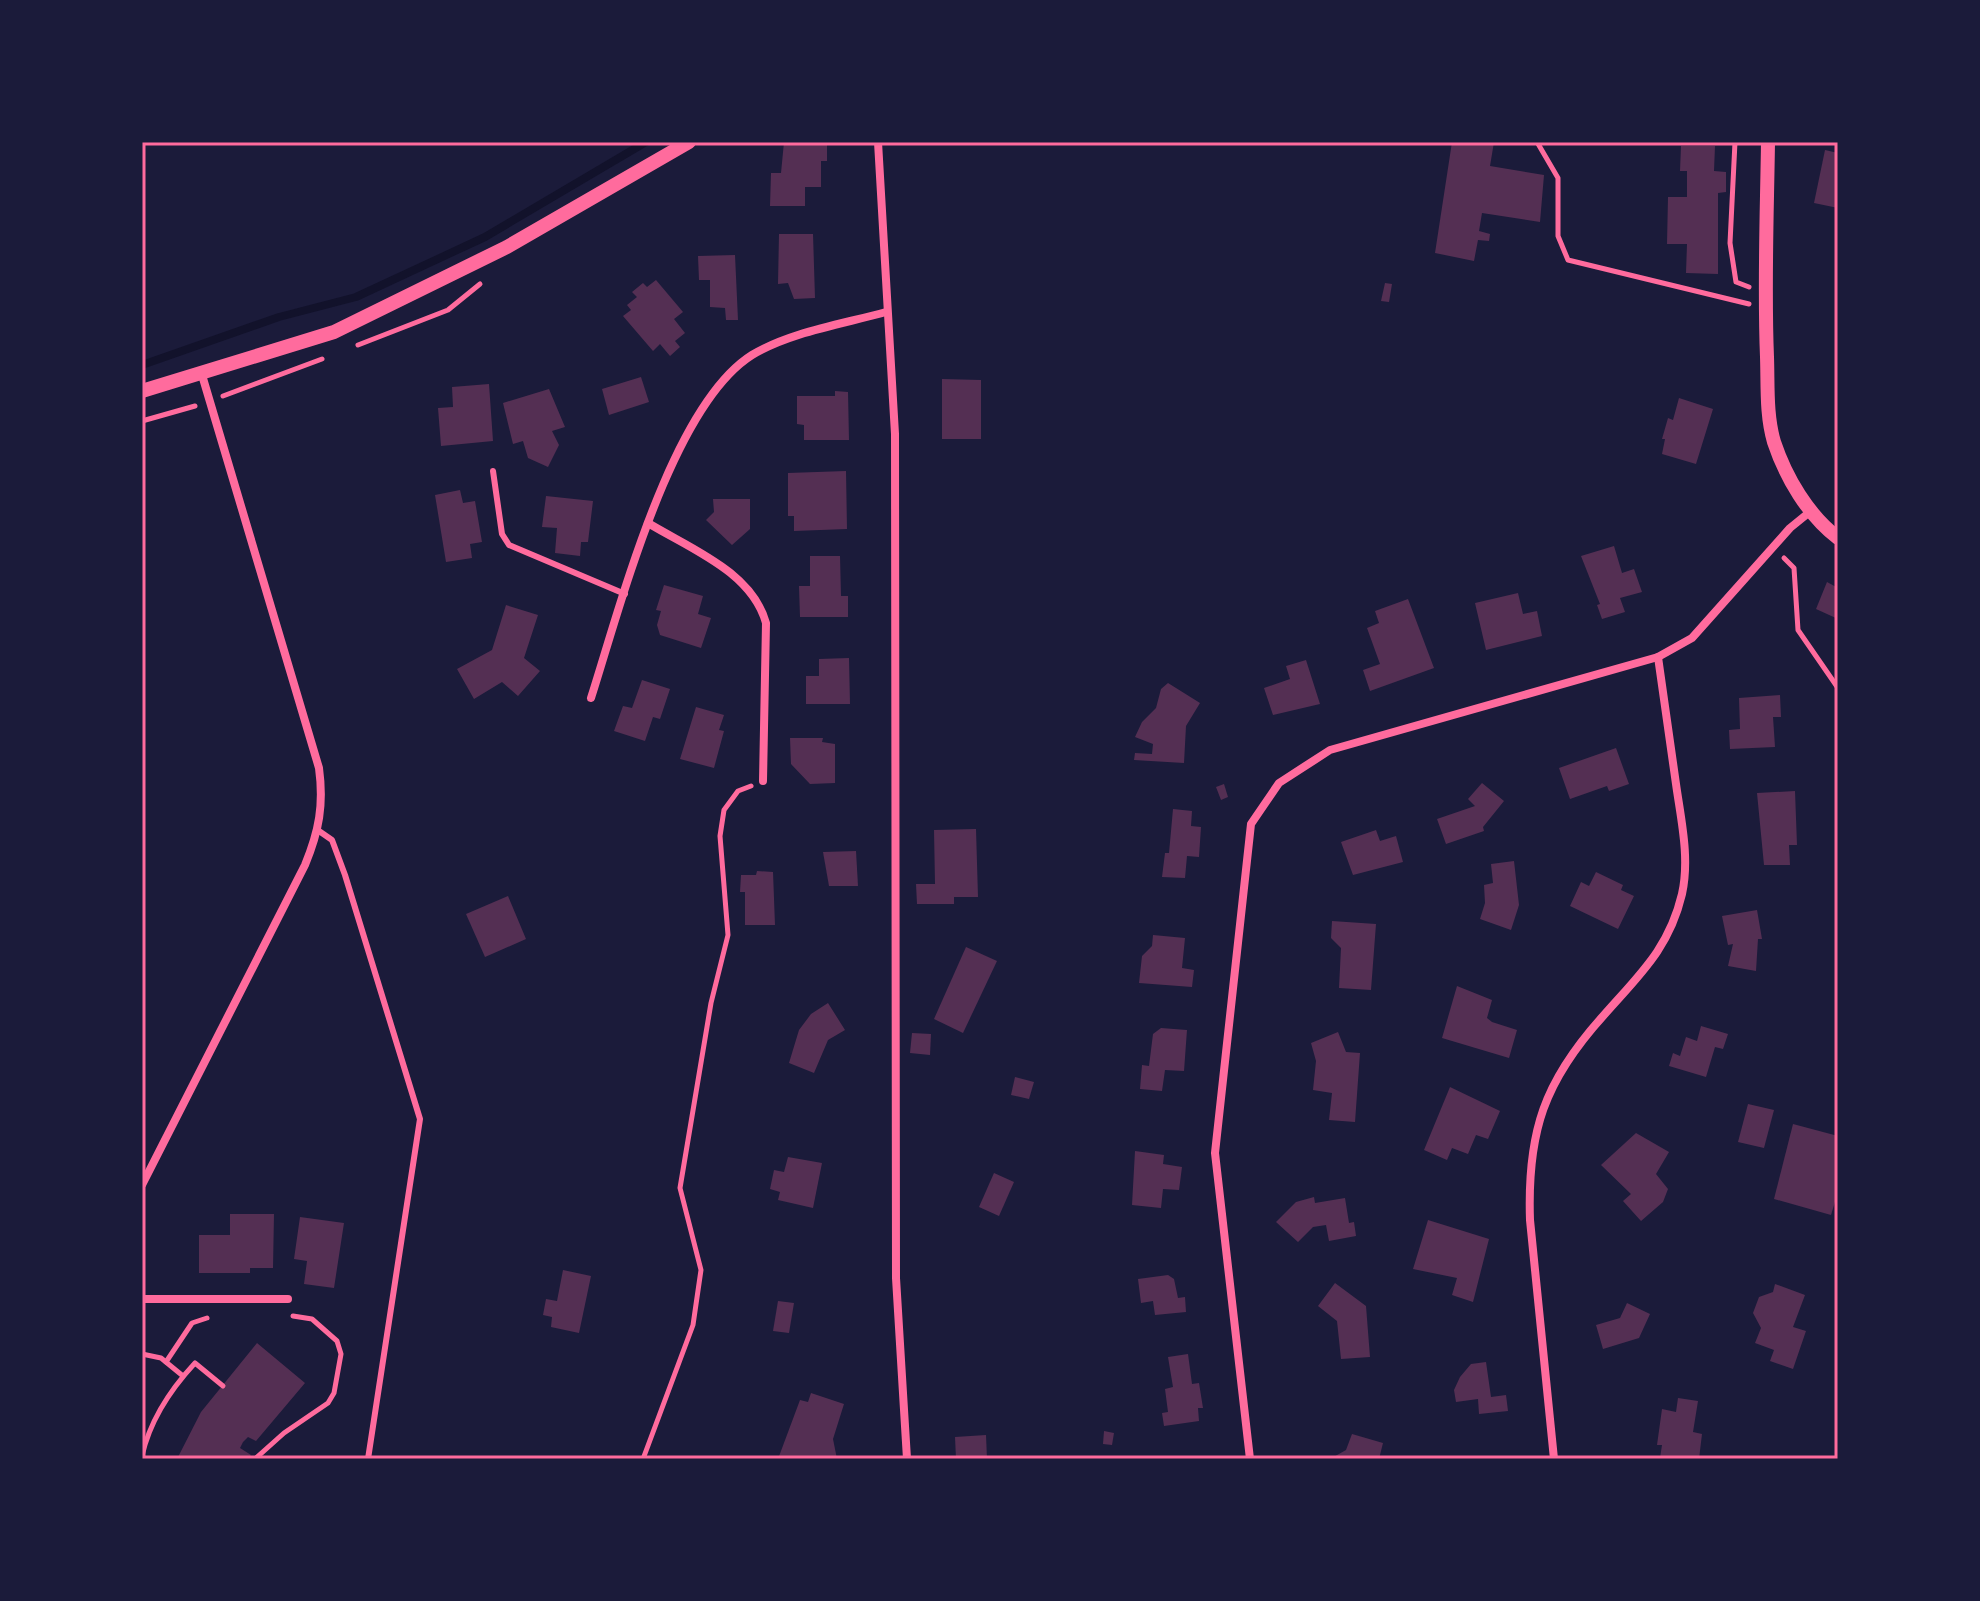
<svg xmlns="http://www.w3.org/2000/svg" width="1980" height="1601" font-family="'PT Sans',sans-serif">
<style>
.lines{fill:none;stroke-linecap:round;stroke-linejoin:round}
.stream{stroke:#12122b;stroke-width:8}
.building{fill:#542f53}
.path{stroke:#ff6b9d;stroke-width:5}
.service{stroke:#ff6b9d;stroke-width:6}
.minor{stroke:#ff6b9d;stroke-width:8}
.tertiary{stroke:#ff6b9d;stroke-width:14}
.neatline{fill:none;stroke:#ff6b9d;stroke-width:3}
</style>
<rect width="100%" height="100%" fill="#1b1b3a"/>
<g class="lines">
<!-- stream -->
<path class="stream" d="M142 365 279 317 356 297 485 237 646 142"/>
</g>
<!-- building -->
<g class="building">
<path d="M784 142H827V161H821V187H805V206H770L771 173H781Z"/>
<path d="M1452 142H1494L1490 166 1544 175 1540 222 1482 213 1479 231 1490 234 1489 241 1478 240 1474 261 1435 253Z"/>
<path d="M1681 146H1715L1714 171 1726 172V192L1718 193V274L1686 273 1687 244H1667L1668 197H1687V171H1680Z"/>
<path d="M1825 150 1838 153V208L1814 203Z"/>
<path d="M779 234H813L815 298 794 299 788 283 778 284Z"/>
<path d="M735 255 738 320H726L725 308 710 307V280H699L698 256Z"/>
<path d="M656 280 683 312 674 319 685 333 675 341 680 347 670 356 660 344 653 351 623 316 631 310 627 305 637 297 632 292 643 283 647 287Z"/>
<path d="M1385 283 1392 284 1389 302 1381 301Z"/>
<path d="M641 377 649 402 609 415 602 389Z"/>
<path d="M942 379 981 380V439H942Z"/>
<path d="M489 384 493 441 441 446 438 408 453 407 452 387Z"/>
<path d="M549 389 565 427 552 431 559 445 548 467 528 458 523 441 513 444 503 403Z"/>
<path d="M835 391 848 392 849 440H804V425L797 424V396H835Z"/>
<path d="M1679 398 1713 409 1696 464 1662 454 1665 439H1662L1668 418 1673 420Z"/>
<path d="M846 471 847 529 794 531V516H788V473Z"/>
<path d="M460 490 463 503 475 501 482 542 470 544 472 558 446 562 435 495Z"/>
<path d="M546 496 593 501 588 542H581L580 556 555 553 557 528 542 527Z"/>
<path d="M713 499H750V529L732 545 706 520 714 512Z"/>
<path d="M1614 546 1622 573 1634 569 1642 592 1620 598 1625 612 1602 619 1597 605 1600 604 1581 556Z"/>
<path d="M810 556H840L841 596H848V617H800L799 586H810Z"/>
<path d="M1827 582 1838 588V619L1816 609Z"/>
<path d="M664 585 703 596 698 614 711 618 701 648 660 635 657 625 661 611 656 610Z"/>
<path d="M1518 593 1523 614 1537 611 1542 636 1486 650 1475 603Z"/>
<path d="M1408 599 1434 668 1370 691 1363 670 1380 664 1367 628 1379 623 1375 611Z"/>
<path d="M506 605 538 615 524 658 540 671 518 696 502 682 474 699 457 669 492 650Z"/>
<path d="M849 658 850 704H806V676H819V659Z"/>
<path d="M1306 660 1320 704 1273 715 1264 688 1290 679 1286 666Z"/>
<path d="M642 680 670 689 660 719 653 717 645 741 614 731 623 706 632 708Z"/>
<path d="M1168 683 1200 703 1186 726 1184 763 1134 760 1135 753 1152 754 1153 744 1135 737 1142 722 1156 708 1161 689Z"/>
<path d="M1780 695 1781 717H1773L1775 747 1730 749 1729 730 1740 729 1739 698Z"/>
<path d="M696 707 724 715 719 730 724 731 714 768 680 759Z"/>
<path d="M790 738H823L822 742 835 744V783L810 784 791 764Z"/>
<path d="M1616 748 1629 784 1609 791 1607 786 1570 799 1559 768Z"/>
<path d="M1482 783 1504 801 1483 827 1484 831 1446 844 1437 819 1475 806 1468 799Z"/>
<path d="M1224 784 1228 797 1221 800 1216 787Z"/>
<path d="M1795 791 1797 845H1789L1790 865H1764L1757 793Z"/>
<path d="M1173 809 1192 811 1191 826 1201 827 1199 857 1187 856 1185 878 1162 877 1165 853H1169Z"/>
<path d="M976 829 978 897H954V904H917L916 884H935L934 830Z"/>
<path d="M1376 830 1380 841 1396 836 1403 862 1353 875 1341 842Z"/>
<path d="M856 851 858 886H829L823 852Z"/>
<path d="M1514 861 1519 905 1511 930 1480 919 1485 903 1484 885 1493 883 1491 864Z"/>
<path d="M757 871 773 872 775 925H745V892H740L741 875H756Z"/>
<path d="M1596 872 1623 885 1621 890 1634 896 1618 929 1570 906 1581 882 1589 886Z"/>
<path d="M508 896 526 939 485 957 466 914Z"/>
<path d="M1757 910 1762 939H1758L1756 971 1728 966 1733 944 1728 945 1722 916Z"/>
<path d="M1332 921 1376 924 1371 990 1339 988 1341 948 1331 938Z"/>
<path d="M1153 935 1185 938 1182 968 1194 970 1192 987 1139 983 1142 956 1152 946Z"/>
<path d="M966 947 997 961 963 1033 934 1019Z"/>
<path d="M1457 986 1492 1000 1487 1018 1492 1022 1517 1030 1509 1058 1442 1038Z"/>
<path d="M828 1003 845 1030 828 1040 814 1073 789 1063 799 1030 811 1014Z"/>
<path d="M1701 1026 1728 1034 1723 1049 1715 1047 1706 1077 1669 1066 1673 1053 1680 1056 1686 1037 1697 1041Z"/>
<path d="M1161 1028 1187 1030 1184 1071 1165 1070 1162 1091 1140 1089 1142 1065 1149 1066 1153 1034Z"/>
<path d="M1338 1032 1346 1052 1360 1053 1355 1122 1329 1120 1332 1093 1313 1090 1316 1061 1311 1043Z"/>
<path d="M912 1033 931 1034 930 1055 910 1053Z"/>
<path d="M1015 1077 1034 1082 1029 1099 1011 1095Z"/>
<path d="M1450 1087 1500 1111 1488 1139 1476 1135 1468 1154 1452 1148 1447 1160 1424 1150Z"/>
<path d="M1748 1104 1774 1110 1764 1148 1738 1142Z"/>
<path d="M1793 1124 1838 1136V1192L1831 1215 1774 1199Z"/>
<path d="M1636 1133 1669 1152 1656 1174 1668 1189 1663 1202 1641 1221 1623 1201 1631 1194 1601 1165Z"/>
<path d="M1135 1151 1164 1155 1163 1164 1182 1167 1179 1190 1163 1189 1161 1208 1132 1205Z"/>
<path d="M788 1157 822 1163 813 1208 778 1200 780 1192 770 1189 774 1170 784 1172Z"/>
<path d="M994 1173 1014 1182 999 1216 979 1207Z"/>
<path d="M1314 1197 1315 1203 1345 1198 1349 1223 1354 1222 1356 1236 1329 1241 1326 1225 1313 1227 1298 1242 1276 1222 1296 1202Z"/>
<path d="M230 1214H274L273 1268H250V1273H199V1235H230Z"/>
<path d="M300 1217 344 1223 334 1288 304 1284 307 1261 294 1259Z"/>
<path d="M1428 1220 1489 1239 1473 1302 1452 1295 1457 1278 1413 1269Z"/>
<path d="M563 1270 591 1276 579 1333 551 1327 552 1317 543 1315 546 1299 557 1301Z"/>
<path d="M1168 1275 1174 1279 1178 1298 1185 1297 1186 1312 1155 1315 1153 1301 1141 1303 1138 1279Z"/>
<path d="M1335 1283 1366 1306 1370 1357 1341 1359 1337 1321 1318 1306Z"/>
<path d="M1775 1284 1805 1295 1793 1327 1806 1331 1793 1369 1770 1361 1774 1350 1755 1343 1761 1328 1753 1313 1759 1297 1773 1292Z"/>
<path d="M778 1301 794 1303 789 1333 773 1331Z"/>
<path d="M1627 1303 1650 1314 1639 1338 1603 1349 1596 1325 1620 1318Z"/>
<path d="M257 1343 305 1383 256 1441 248 1437 243 1442 240 1448 251 1455 248 1459H177L201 1412Z"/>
<path d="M1188 1354 1192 1384 1199 1383 1203 1408H1198L1199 1421 1164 1426 1162 1413 1168 1412 1165 1389 1173 1387 1168 1357Z"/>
<path d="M1486 1362 1491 1397 1506 1395 1508 1411 1479 1414 1478 1399 1456 1402 1454 1390 1460 1377 1471 1364Z"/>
<path d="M811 1393 844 1404 833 1439 837 1459H778L800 1400 808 1402Z"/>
<path d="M1678 1398 1698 1401 1693 1432 1702 1434 1699 1459 1660 1458 1662 1445H1657L1662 1409 1676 1412Z"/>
<path d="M1104 1431 1114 1433 1112 1445 1103 1444Z"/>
<path d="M1352 1434 1383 1443 1379 1459H1330L1346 1450Z"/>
<path d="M986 1435 987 1459H956L955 1437Z"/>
</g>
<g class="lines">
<!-- path -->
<g class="path">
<path d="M1537 142 1558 178V236L1568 260 1749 304"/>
<path d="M1735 142 1730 243 1736 282 1749 287"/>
<path d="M358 345 448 310 480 284"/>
<path d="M223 396 322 359"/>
<path d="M142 421 195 406"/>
<path d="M1784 558 1794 568 1798 630 1838 688"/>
<path d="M142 1354 161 1358 183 1376"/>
<path d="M166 1362 192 1323 207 1318"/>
<path d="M142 1456C150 1420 170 1390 195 1363L223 1386"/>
<path d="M255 1459 284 1433 328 1403 334 1393 341 1354 337 1341 312 1319 293 1316"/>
<path d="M643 1459 693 1325 701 1270 680 1188 711 1003 728 935 720 836 724 810 738 791 751 786"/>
</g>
<!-- service -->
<g class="service">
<path d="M493 471 502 534 509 545 625 594"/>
<path d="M319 831 332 840 345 875 420 1119 368 1459"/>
</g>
<!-- minor -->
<g class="minor">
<path d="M878 142 895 434 896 1278 907 1459"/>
<path d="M648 523C691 549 752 572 766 623L763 781"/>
<path d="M591 698C620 608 671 406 752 355 790 332 843 324 886 312"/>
<path d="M142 1185 305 865C319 831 324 805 319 768L202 375"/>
<path d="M142 1299H288"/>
<path d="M1250 1459 1215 1153 1251 824 1279 783 1330 750 1658 657 1692 638 1790 528 1811 511"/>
<path d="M1554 1459 1530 1220C1527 1132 1544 1081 1604 1015 1639 975 1669 949 1682 894 1690 858 1681 820 1676 784 1670 742 1664 700 1658 657"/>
</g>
<!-- tertiary -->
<g class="tertiary">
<path d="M1768 142C1767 214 1764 285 1767 357 1768 385 1766 415 1774 442 1786 478 1808 515 1838 538"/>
<path d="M142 391 334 332 507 247 689 142"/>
</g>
</g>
<!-- border -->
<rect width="1980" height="1601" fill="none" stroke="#1b1b3a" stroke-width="288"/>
<rect x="144" y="144" width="1692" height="1313" class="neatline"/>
</svg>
